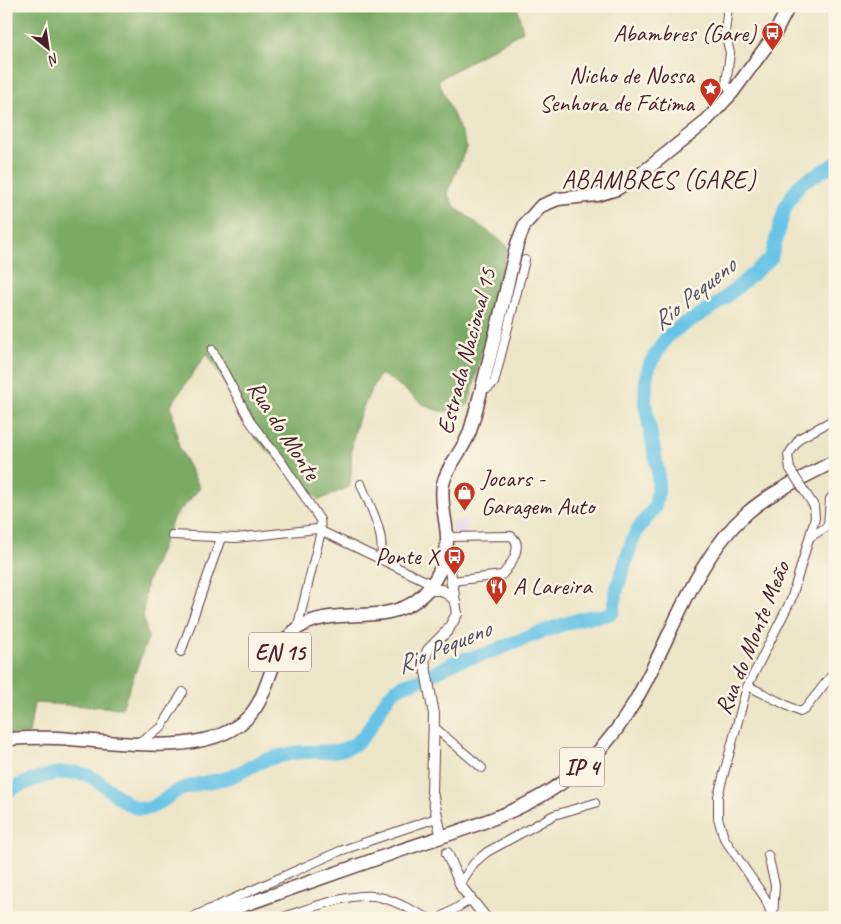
<svg xmlns="http://www.w3.org/2000/svg" width="841" height="924" font-family="Caveat,sans-serif">
<style>
.built{fill:#e4d3f1}
.forest{fill:#7aaa64;stroke:#626448}
.lines{fill:none;stroke-linecap:round;stroke-linejoin:round}
.river{stroke:#68c4e6;stroke-width:14}
.minor-casing{stroke:#623d42;stroke-width:10}
.tertiary-casing{stroke:#623d42;stroke-width:12}
.primary-casing{stroke:#623d42;stroke-width:15}
.trunk-casing{stroke:#623d42;stroke-width:15}
.minor{stroke:#fff;stroke-width:8}
.tertiary{stroke:#fff;stroke-width:10}
.primary{stroke:#fff;stroke-width:12}
.trunk{stroke:#fff;stroke-width:12}
.minor-bridge-casing{stroke:#623d42;stroke-width:10;stroke-linecap:butt}
.minor-bridge{stroke:#fff;stroke-width:8}
.labels{text-anchor:middle;stroke-width:5;stroke-linejoin:round;paint-order:stroke}
.shield{fill:#fcf5e5;stroke:#7f5f63;stroke-width:1}
.shield-label{font-size:22px;font-weight:bold;fill:#4a1f2b}
.poi-label{font-size:24px;fill:#4a1f2b;stroke:#fcf5e5;text-anchor:end}
.street-label{font-size:24px;fill:#4a1f2b;stroke:#fcf5e5}
.neighbourhood-label{font-size:25px;letter-spacing:1px;fill:#4a1f2b;stroke:#fcf5e5}
.water-label{font-size:25px;font-style:italic;fill:#535163;stroke:#fcf5e5}
</style>
<rect width="100%" height="100%" fill="#fcf5e5"/>
<filter id="ink" filterUnits="userSpaceOnUse"><feTurbulence type="fractalNoise" baseFrequency=".02" numOctaves="2"/><feDisplacementMap in="SourceGraphic" scale="10" xChannelSelector="R" yChannelSelector="G"/><feConvolveMatrix kernelMatrix="1 2 1 2 8 2 1 2 1" color-interpolation-filters="sRGB"/></filter>
<filter id="wash" filterUnits="userSpaceOnUse"><feTurbulence type="fractalNoise" baseFrequency=".0096" numOctaves="4" result="noise"/><feDisplacementMap in="SourceGraphic" scale="20" xChannelSelector="R" yChannelSelector="G"/><feGaussianBlur stdDeviation="1.12" result="paint"/><feColorMatrix in="noise" values="0 0 0 0 0 0 0 0 0 0 0 0 0 0 0 0 0 1.4 0 .05"/><feComposite in="paint" operator="in"/></filter>
<g filter="url(#wash)">
<rect width="100%" height="100%" fill="#ede5c7"/>
<!-- built -->
<path class="built" d="M466 519V534L452 535 451 522Z"/>
<!-- forest -->
<path class="forest" d="M6 6H517L523 31 438 80 467 146 447 193 456 208 508 246 469 404C430 428 412 387 380 374 367 397 355 421 352 447 350 461 353 473 349 487L319 500 256 439 207 353 171 405 179 447 200 488 173 519 146 585 143 615 148 638 122 708 34 703 29 734 6 735Z"/>
<g class="lines">
<!-- river -->
<path class="river" d="M6 792C26 781 56 770 79 773 104 776 127 816 150 808 161 804 169 795 179 790 196 783 213 782 230 777 243 772 255 763 268 759 280 756 293 752 305 752 322 751 337 754 353 745 374 732 377 706 394 691 402 684 412 683 421 679 433 674 444 667 455 662 466 658 477 657 488 653 520 640 551 627 584 618 595 615 603 618 613 612L617 588 633 539 638 529 655 507 658 491V472L645 404 646 377 651 362 666 338 678 328 719 303 771 258 785 208 793 194 801 183 835 164"/>
</g>
</g>
<g filter="url(#ink)">
<g class="lines">
<defs>
<g id="minor">
<path d="M728 6 725 32 730 53 726 84 732 93"/>
<path d="M212 350 252 424 281 461 320 520 321 531 297 629"/>
<path d="M481 387 488 388 494 383 525 260"/>
<path d="M790 469 788 455 800 438 835 419"/>
<path d="M361 484C371 509 385 532 381 559"/>
<path d="M172 535 236 538 317 529 432 584"/>
<path d="M447 537 511 536C525 545 510 566 502 575L452 581"/>
<path d="M810 537 828 526 830 499 835 493"/>
<path d="M181 652 221 538"/>
<path d="M748 686 800 712 805 709 835 671"/>
<path d="M434 727 482 768"/>
<path d="M137 743 161 728 183 692"/>
<path d="M768 855 775 885 773 917"/>
<path d="M460 884 474 863 487 852 554 815 595 803"/>
<path d="M190 918 340 851 436 818"/>
<path d="M281 918C306 909 354 891 379 897 396 900 413 912 429 918"/>
<path d="M440 918 470 900"/>
<path d="M773 918 765 898 724 838 718 818V796L747 687 791 600 815 518 814 506"/>
</g>
<g id="tertiary">
<path d="M427 590H442L454 599"/>
<path d="M441 835 432 792 434 714 424 661 428 650 448 630 457 614 447 553"/>
<path d="M447 853 462 888 486 918"/>
</g>
<path id="primary" d="M6 739C23 738 40 737 58 738 110 741 202 759 245 720 272 697 268 650 298 628 332 605 382 626 417 600 436 585 448 559 447 536 446 519 440 501 443 484 447 465 464 450 470 431 488 370 502 306 517 244L525 224 541 206 558 199 597 195 617 189 642 173 703 124 732 93 773 37 789 6"/>
<path id="trunk" d="M207 918C270 896 333 874 396 852 465 828 539 811 593 757 663 688 675 577 747 513 772 491 805 477 835 461"/>
</defs>
<!-- minor casing -->
<use href="#minor" class="minor-casing"/>
<!-- tertiary casing -->
<use href="#tertiary" class="tertiary-casing"/>
<!-- primary casing -->
<use href="#primary" class="primary-casing"/>
<!-- trunk casing -->
<use href="#trunk" class="trunk-casing"/>
<!-- minor -->
<use href="#minor" class="minor"/>
<!-- tertiary -->
<use href="#tertiary" class="tertiary"/>
<!-- primary -->
<use href="#primary" class="primary"/>
<!-- trunk -->
<use href="#trunk" class="trunk"/>
<defs>
<path id="minor-bridge" d="M790 469 814 506"/>
</defs>
<!-- minor-bridge casing -->
<use href="#minor-bridge" class="minor-bridge-casing"/>
<!-- minor-bridge -->
<use href="#minor-bridge" class="minor-bridge"/>
</g>
</g>
<!-- icons -->
<defs>
<symbol id="bus-pin" viewBox="-11 -11 22 30"><path d="M0 17L-7.5 6A9.5 9.5 0 1 1 7.5 6Z" fill="#c8321e" stroke="#fcf5e5"/><path d="M-5-6H5V4H4V6H2V4H-2V6H-4V4H-5ZM-3.5-4V0h7V-4ZM-3.5 1.2v1.5H-2V1.2ZM2 1.2v1.5H3.5V1.2Z" fill="#fff"/></symbol>
<symbol id="sight-pin" viewBox="-11 -11 22 30"><path d="M0 17L-7.5 6A9.5 9.5 0 1 1 7.5 6Z" fill="#c8321e" stroke="#fcf5e5"/><path d="M0-6L1.8-2.2L6-1.7L2.9 1.2L3.7 5.4L0 3.3L-3.7 5.4L-2.9 1.2L-6-1.7L-1.8-2.2Z" fill="#fff"/></symbol>
<symbol id="shop-pin" viewBox="-11 -11 22 30"><path d="M0 17L-7.5 6A9.5 9.5 0 1 1 7.5 6Z" fill="#c8321e" stroke="#fcf5e5"/><path d="M-5-2.5h2.3a2.7 3.5 0 0 1 5.4 0H5L5.5 6h-11ZM-1.5-2.5h3a1.5 2.3 0 0 0-3 0Z" fill="#fff"/></symbol>
<symbol id="restaurant-pin" viewBox="-11 -11 22 30"><path d="M0 17L-7.5 6A9.5 9.5 0 1 1 7.5 6Z" fill="#c8321e" stroke="#fcf5e5"/><path d="M-5-6h1v4h1v-4h1v4h1v-4h1v5L-1.5 .5V6h-2V.5L-5-1ZM5-6V6H3V1.5H1.5Q1.5-4 5-6Z" fill="#fff"/></symbol>
</defs>
<g fill-rule="evenodd">
<use href="#bus-pin" x="760" y="20" width="25" height="34"/>
<use href="#sight-pin" x="698" y="76" width="25" height="34"/>
<use href="#shop-pin" x="452" y="480" width="25" height="34"/>
<use href="#bus-pin" x="442" y="544" width="25" height="34"/>
<use href="#restaurant-pin" x="484" y="574" width="25" height="34"/>
</g>
<g class="labels">
<!-- shield labels -->
<g class="shield">
<rect x="249" y="632.5" width="62" height="39" rx="4"/>
<rect x="559.5" y="747.5" width="45" height="39" rx="4"/>
</g>
<g class="shield-label">
<text x="280" y="660">EN 15</text>
<text x="582" y="775">IP 4</text>
</g>
<!-- poi labels -->
<g class="poi-label">
<text x="756" y="41">Abambres (Gare)</text>
<text x="694" y="83">Nicho de Nossa<tspan x="694" dy="28">Senhora de Fátima</tspan></text>
<text x="481" y="486" text-anchor="start">Jocars -<tspan x="481" dy="28">Garagem Auto</tspan></text>
<text x="439" y="564">Ponte X</text>
<text x="513" y="594" text-anchor="start">A Lareira</text>
</g>
<!-- street labels -->
<g class="street-label">
<text transform="translate(466 351) rotate(-75)" y="8">Estrada Nacional 15</text>
<text transform="translate(284 430) rotate(57)" y="8">Rua do Monte</text>
<text transform="translate(752 638) rotate(-68)" y="8">Rua do Monte Meão</text>
</g>
<!-- neighbourhood labels -->
<g class="neighbourhood-label">
<text x="659" y="188">ABAMBRES (GARE)</text>
</g>
<!-- water labels -->
<g class="water-label">
<text transform="translate(693 293) rotate(-39)" y="9">Rio Pequeno</text>
<text transform="translate(443 646) rotate(-23)" y="9">Rio Pequeno</text>
</g>
</g>
<!-- margin -->
<rect width="841" height="924" fill="none" stroke="#fcf5e5" stroke-width="25"/>
<!-- north arrow -->
<g transform="translate(48 48) rotate(150)" stroke="#fcf5e5" stroke-width="4" paint-order="stroke">
<path d="M0-4L9 19L0 12L-9 19Z" fill="#4a1f2b"/>
<text y="-8" font-size="14" font-weight="bold" text-anchor="middle" fill="#4a1f2b">N</text>
</g>
</svg>
